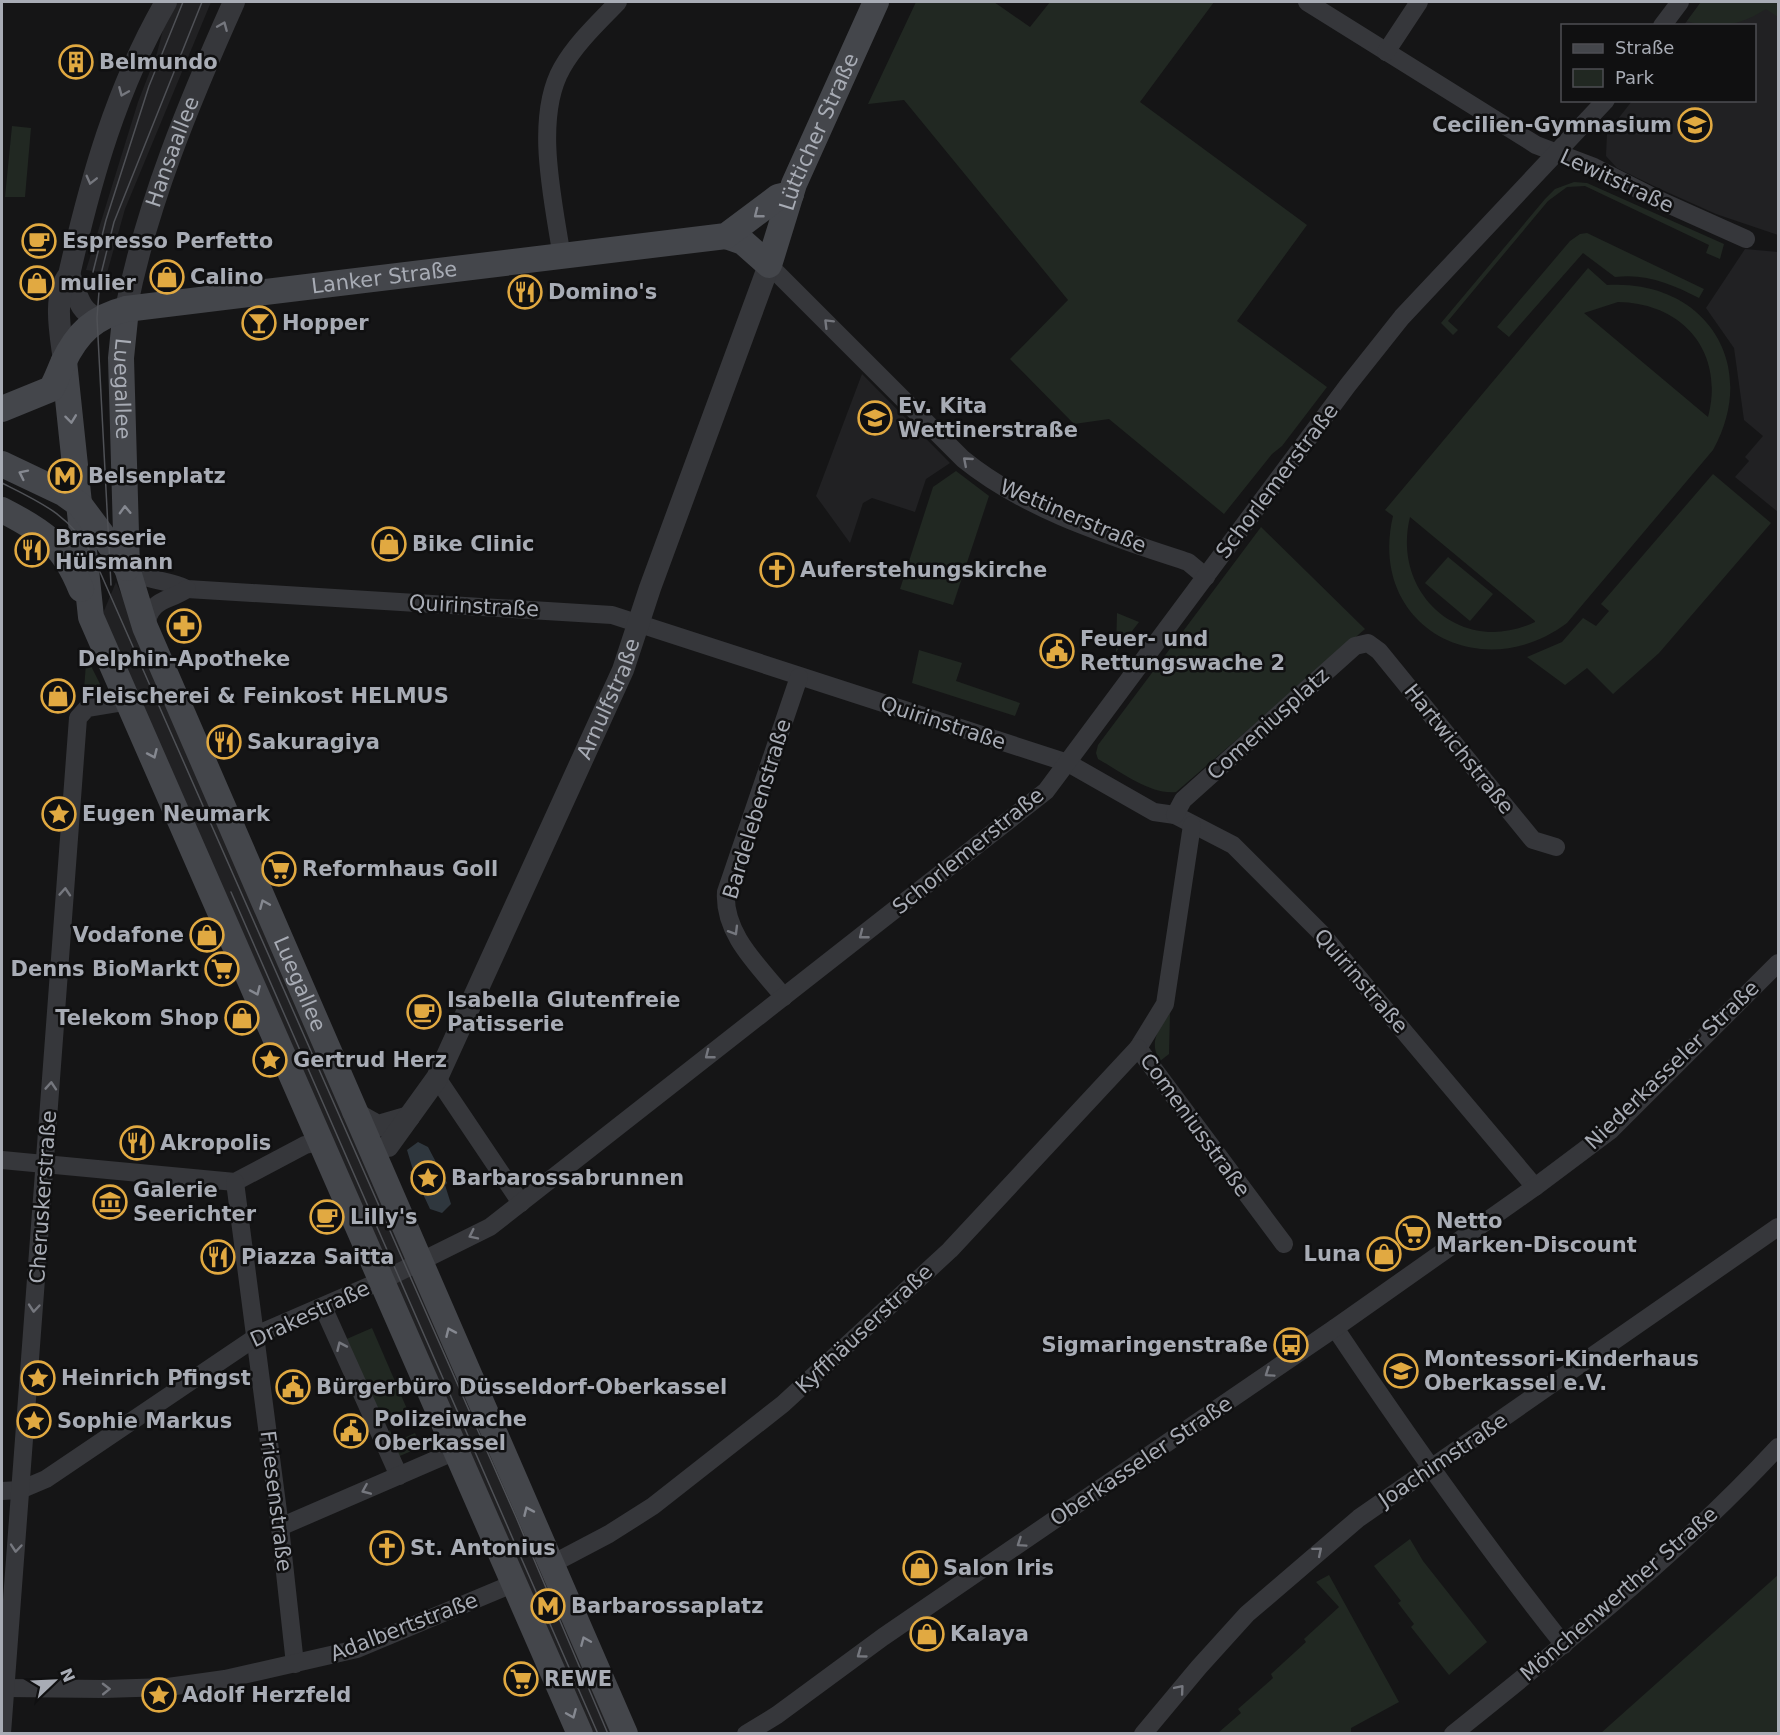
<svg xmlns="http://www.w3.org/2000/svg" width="1780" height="1735" font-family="'DejaVu Sans',sans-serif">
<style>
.built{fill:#212123}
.green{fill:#212822;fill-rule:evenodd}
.water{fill:#2f373e}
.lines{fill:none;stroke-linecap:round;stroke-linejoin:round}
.minor{stroke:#36373b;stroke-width:18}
.tertiary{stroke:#36373b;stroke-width:22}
.secondary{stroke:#44464b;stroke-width:26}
.tram{stroke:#4f5156;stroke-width:1.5}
.oneway{stroke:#75777e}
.oneway2{stroke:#858890}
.labels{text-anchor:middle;stroke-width:5;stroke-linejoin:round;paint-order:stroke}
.poi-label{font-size:21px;font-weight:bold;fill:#a8acb5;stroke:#101011;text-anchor:start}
.street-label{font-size:21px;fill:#a8acb5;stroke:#101011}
</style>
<rect width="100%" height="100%" fill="#151516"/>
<!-- built -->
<g class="built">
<path d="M174 2H211L125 209 107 273 86 270 138 102 157 53 167 14Z"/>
<path d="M1701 2H1778V235L1716 214 1658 188 1617 168 1606 156 1607 133 1632 101 1754 100V26L1684 25Z"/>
<path d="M1745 249 1778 252V512L1735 477 1749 461 1745 457 1763 436 1744 420 1734 348 1706 308Z"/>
<path d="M862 374 950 463 926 479 915 512 872 498 863 503 850 543 816 496Z"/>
<path d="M116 582 618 1733H584L101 618Z"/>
</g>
<!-- green -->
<g class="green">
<path d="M916 2H994L1030 27 1050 2H1214L1140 102 1307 225 1237 321 1327 387 1282 446 1272 454 1224 514 1109 419 1074 424 1010 359 1068 300 904 100 868 104Z"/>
<path d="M1701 2H1778V17L1766 9C1741 25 1716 31 1687 21Z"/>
<path d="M12 126 31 128 25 197H5Z"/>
<path d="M1574 182 1587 183 1724 244 1720 259 1706 253 1709 245 1585 186 1567 187 1548 201 1448 321 1458 330 1453 335 1441 323 1545 199 1555 189Z"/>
<path d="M1587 233 1704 289 1699 298C1672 284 1646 273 1615 277L1583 253 1509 337 1497 327 1570 241 1580 234Z"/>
<path d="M1588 268 1607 285C1704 279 1761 363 1713 450L1567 623C1480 688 1367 626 1393 516L1385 510ZM1618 302C1684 303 1725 353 1708 417L1584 313ZM1410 517 1535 621V622C1462 657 1391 594 1410 517Z"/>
<path d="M956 471 989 496 953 605 900 589 933 487Z"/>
<path d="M1713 474 1771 523 1659 653 1613 694 1587 668 1565 685 1527 657 1562 642 1583 618 1596 626 1609 611 1601 604Z"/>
<path d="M1261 527 1365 629 1176 792C1150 795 1120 771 1098 759L1096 753 1098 745Z"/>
<path d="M1448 557 1493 594 1470 621 1425 583Z"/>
<path d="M1117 613 1139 622 1116 652Z"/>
<path d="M919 650 962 663 956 681 1020 703 1015 716 912 683Z"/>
<path d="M89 662 106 696 83 703 86 663Z"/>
<path d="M1170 1013 1169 1054 1160 1061C1148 1042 1159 1029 1170 1013Z"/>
<path d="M372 1328 407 1409 377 1422 342 1341Z"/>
<path d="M390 1430 395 1442 415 1433 421 1447 395 1458 383 1433Z"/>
<path d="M1410 1539 1423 1561 1487 1642 1449 1675 1411 1627 1414 1624 1398 1603 1401 1601 1374 1566Z"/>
<path d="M1329 1575 1399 1702 1351 1728V1733H1218L1241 1713 1238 1709 1273 1678 1271 1674 1306 1642 1304 1639 1339 1607 1316 1582Z"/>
<path d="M1778 1575V1733H1601Z"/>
</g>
<!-- water -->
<path class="water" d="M418 1142 428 1147 447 1183 445 1185 451 1204 442 1213 430 1209 423 1194 420 1195 410 1172 413 1170 407 1150Z"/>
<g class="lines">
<!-- minor -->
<g class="minor">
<path d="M1307 2 1536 145 1594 167 1661 201 1746 239"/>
<path d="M1662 26 1680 2"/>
<path d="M1386 52 1419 2"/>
<path d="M562 258C554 203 533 119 562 68 576 43 599 22 618 2"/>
<path d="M769 265 963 459C1027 511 1110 536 1188 562L1206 577"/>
<path d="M127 568C146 582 167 579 187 589L612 615 1068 763 1154 812 1175 815 1233 845 1321 933 1535 1187"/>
<path d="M145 627C152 597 166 603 187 589"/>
<path d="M1175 815 1183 800 1355 646 1368 643 1379 651 1533 840 1556 847"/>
<path d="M1192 825 1165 1004 1138 1048 1284 1244"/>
<path d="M784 997C759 966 723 934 726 892L799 677"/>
<path d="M437 1078 521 1203"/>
<path d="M2 1160 235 1182 305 1145 314 1143 323 1145"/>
<path d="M235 1182 280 1527 295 1664"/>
<path d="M323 1307 399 1476"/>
<path d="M1335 1328C1408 1437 1483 1543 1564 1645"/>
<path d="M2 1491 20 1490 46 1479 265 1331 383 1280 490 1227 1046 791 1348 385 1402 317 1606 100"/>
<path d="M280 1527 458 1450"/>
<path d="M552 1564 609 1534 653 1506 783 1404 950 1250 1138 1048"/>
<path d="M5 1688 104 1689 168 1687 225 1679 357 1649 515 1583"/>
<path d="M2 1733 78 718 87 708 129 701"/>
<path d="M746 1734 777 1715 883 1637 1335 1328 1535 1187 1611 1130 1778 963"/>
<path d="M1143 1734 1199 1667 1247 1614 1359 1518 1778 1227"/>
<path d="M1453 1734C1566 1643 1680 1553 1778 1447"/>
</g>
<!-- tertiary -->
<g class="tertiary">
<path d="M69 275C78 293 77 310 97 318"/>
<path id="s1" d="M126 309C147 203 190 100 234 2"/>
<path d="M64 361C61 336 52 296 69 275 91 178 116 89 166 2"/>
<path d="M353 1112 378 1126 409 1117"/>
<path id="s2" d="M388 1146 437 1078 623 670 650 588 769 265"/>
</g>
<!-- secondary -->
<g class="secondary">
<path id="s3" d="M726 236 743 242 769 265 794 184 876 2"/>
<path id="s4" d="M126 309 121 358 127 568 145 627 625 1734"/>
<path d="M64 361 91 617 580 1734"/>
<path id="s5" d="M2 409 51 389C56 381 59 372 63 363 77 333 94 317 126 309L726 236 778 197 791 194"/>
<path d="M2 464 63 493 80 505 127 568"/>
<path d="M2 510C43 531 63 544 81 589"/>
</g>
<!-- tram -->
<g class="tram">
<path d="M93 272 106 220 149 86 183 2"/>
<path d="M2 483C42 503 70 515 93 556L516 1517 608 1734"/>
<path d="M111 585 97 318 100 278 114 222 202 2"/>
<path d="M231 892 598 1734"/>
</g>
</g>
<!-- one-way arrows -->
<defs><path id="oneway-chevron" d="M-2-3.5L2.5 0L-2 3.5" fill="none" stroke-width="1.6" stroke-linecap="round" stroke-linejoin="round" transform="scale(1.5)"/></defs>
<g class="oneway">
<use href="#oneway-chevron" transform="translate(223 26) rotate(-67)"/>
<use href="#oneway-chevron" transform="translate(123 92) rotate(113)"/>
<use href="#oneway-chevron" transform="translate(91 180) rotate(104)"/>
<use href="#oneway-chevron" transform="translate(828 323) rotate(-135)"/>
<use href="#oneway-chevron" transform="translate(967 461) rotate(-139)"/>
<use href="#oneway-chevron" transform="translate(65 892) rotate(-86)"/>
<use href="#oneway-chevron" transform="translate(734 931) rotate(59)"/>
<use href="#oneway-chevron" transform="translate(863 935) rotate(142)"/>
<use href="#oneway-chevron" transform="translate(709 1055) rotate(142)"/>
<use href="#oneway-chevron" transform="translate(51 1086) rotate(-86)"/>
<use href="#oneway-chevron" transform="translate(473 1235) rotate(154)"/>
<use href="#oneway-chevron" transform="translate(34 1308) rotate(95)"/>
<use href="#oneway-chevron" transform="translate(341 1346) rotate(-114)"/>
<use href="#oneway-chevron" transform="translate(1269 1373) rotate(146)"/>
<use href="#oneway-chevron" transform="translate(366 1490) rotate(157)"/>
<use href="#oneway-chevron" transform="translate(1021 1543) rotate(146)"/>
<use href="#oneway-chevron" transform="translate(16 1548) rotate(95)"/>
<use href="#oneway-chevron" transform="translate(1318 1551) rotate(-40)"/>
<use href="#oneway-chevron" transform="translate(861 1654) rotate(144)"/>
<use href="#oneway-chevron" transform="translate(106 1689) rotate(-1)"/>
<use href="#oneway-chevron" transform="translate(1180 1689) rotate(-50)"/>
</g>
<g class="oneway2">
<use href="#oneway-chevron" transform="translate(758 214) rotate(142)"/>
<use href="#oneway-chevron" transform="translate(71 419) rotate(83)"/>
<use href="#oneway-chevron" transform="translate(23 474) rotate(-154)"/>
<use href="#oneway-chevron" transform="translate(125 510) rotate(-92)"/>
<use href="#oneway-chevron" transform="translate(153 754) rotate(66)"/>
<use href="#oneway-chevron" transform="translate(264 904) rotate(-113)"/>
<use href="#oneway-chevron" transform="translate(256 991) rotate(66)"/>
<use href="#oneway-chevron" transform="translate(450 1332) rotate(-114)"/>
<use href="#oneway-chevron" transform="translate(528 1511) rotate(-114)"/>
<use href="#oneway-chevron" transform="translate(585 1641) rotate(-113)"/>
<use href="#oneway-chevron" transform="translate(572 1714) rotate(67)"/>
</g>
<!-- icons -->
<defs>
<symbol id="building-ring" viewBox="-11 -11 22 22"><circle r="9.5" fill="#101011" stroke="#e1a941" stroke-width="1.5"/><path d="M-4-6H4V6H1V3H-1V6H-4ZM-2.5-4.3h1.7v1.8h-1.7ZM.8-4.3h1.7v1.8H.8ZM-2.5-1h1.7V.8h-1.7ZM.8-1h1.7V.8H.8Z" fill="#e1a941"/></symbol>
<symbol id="school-ring" viewBox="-11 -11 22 22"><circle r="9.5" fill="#101011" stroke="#e1a941" stroke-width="1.5"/><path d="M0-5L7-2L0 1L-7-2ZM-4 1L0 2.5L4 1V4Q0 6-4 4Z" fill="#e1a941"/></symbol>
<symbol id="cafe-ring" viewBox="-11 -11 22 22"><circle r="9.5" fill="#101011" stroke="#e1a941" stroke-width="1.5"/><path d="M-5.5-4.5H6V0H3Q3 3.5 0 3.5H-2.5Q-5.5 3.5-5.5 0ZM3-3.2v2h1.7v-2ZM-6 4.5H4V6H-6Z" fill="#e1a941"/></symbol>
<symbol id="shop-ring" viewBox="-11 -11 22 22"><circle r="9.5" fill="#101011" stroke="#e1a941" stroke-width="1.5"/><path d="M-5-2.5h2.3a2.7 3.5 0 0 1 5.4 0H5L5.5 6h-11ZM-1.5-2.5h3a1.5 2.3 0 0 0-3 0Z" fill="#e1a941"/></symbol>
<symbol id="restaurant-ring" viewBox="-11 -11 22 22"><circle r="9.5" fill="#101011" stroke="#e1a941" stroke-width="1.5"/><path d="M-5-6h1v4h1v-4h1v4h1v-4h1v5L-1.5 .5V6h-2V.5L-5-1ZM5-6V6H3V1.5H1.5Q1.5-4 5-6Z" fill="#e1a941"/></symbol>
<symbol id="bar-ring" viewBox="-11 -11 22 22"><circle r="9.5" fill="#101011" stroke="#e1a941" stroke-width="1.5"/><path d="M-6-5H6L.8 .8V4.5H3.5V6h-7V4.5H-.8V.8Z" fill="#e1a941"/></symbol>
<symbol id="metro-ring" viewBox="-11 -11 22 22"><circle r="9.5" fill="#101011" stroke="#e1a941" stroke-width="1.5"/><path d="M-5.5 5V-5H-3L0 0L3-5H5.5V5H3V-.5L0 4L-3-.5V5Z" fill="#e1a941"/></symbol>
<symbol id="church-ring" viewBox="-11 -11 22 22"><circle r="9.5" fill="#101011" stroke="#e1a941" stroke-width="1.5"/><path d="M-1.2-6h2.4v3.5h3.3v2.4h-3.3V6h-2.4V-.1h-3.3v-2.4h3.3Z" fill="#e1a941"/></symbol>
<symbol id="pharmacy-ring" viewBox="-11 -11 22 22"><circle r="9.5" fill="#101011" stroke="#e1a941" stroke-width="1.5"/><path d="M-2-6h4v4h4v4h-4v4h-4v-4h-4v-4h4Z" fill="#e1a941"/></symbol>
<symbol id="civic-ring" viewBox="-11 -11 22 22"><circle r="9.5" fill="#101011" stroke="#e1a941" stroke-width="1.5"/><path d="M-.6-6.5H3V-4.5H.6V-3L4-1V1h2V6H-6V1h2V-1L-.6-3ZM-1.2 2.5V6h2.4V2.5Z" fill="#e1a941"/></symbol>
<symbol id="sight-ring" viewBox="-11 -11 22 22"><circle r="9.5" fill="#101011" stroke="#e1a941" stroke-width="1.5"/><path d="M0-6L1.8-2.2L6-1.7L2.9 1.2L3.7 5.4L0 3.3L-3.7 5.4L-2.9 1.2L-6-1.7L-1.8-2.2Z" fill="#e1a941"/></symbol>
<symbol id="supermarket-ring" viewBox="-11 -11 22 22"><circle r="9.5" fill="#101011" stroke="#e1a941" stroke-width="1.5"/><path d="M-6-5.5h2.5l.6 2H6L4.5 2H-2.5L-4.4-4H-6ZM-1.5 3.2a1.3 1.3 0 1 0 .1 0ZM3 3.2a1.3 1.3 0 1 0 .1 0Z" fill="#e1a941"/></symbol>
<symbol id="museum-ring" viewBox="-11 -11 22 22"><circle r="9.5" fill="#101011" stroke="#e1a941" stroke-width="1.5"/><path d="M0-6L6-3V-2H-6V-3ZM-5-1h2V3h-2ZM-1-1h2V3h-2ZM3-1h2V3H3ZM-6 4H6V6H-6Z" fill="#e1a941"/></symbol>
<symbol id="bus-ring" viewBox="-11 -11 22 22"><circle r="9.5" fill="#101011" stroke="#e1a941" stroke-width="1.5"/><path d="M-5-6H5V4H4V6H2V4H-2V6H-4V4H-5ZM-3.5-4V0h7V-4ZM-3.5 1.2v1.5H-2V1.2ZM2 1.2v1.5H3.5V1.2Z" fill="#e1a941"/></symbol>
</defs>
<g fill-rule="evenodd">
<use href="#building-ring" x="57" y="43" width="38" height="38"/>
<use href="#school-ring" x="1676" y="106" width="38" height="38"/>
<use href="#cafe-ring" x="20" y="222" width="38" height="38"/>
<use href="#shop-ring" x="148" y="258" width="38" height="38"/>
<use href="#shop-ring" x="18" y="264" width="38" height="38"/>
<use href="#restaurant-ring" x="506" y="273" width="38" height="38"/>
<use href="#bar-ring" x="240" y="304" width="38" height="38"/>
<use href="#school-ring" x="856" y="399" width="38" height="38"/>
<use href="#metro-ring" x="46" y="457" width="38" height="38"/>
<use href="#shop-ring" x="370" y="525" width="38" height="38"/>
<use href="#restaurant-ring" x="13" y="531" width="38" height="38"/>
<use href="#church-ring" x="758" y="551" width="38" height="38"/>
<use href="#pharmacy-ring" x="165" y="607" width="38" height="38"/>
<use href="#civic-ring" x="1038" y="632" width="38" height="38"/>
<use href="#shop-ring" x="39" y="677" width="38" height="38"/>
<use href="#restaurant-ring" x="205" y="723" width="38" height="38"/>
<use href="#sight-ring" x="40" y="795" width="38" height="38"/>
<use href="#supermarket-ring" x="260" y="850" width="38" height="38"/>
<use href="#shop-ring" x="188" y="916" width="38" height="38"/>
<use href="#supermarket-ring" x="203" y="950" width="38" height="38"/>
<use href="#cafe-ring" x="405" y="993" width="38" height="38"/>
<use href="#shop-ring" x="223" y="999" width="38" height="38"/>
<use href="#sight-ring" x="251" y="1041" width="38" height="38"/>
<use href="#restaurant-ring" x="118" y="1124" width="38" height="38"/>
<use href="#sight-ring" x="409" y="1159" width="38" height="38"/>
<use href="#museum-ring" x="91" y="1183" width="38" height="38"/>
<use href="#cafe-ring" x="308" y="1198" width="38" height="38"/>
<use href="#supermarket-ring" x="1394" y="1214" width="38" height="38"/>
<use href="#shop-ring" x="1365" y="1235" width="38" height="38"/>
<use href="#restaurant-ring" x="199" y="1238" width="38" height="38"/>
<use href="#bus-ring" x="1272" y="1326" width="38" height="38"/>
<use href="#school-ring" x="1382" y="1352" width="38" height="38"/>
<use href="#sight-ring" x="19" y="1359" width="38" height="38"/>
<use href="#civic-ring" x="274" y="1368" width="38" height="38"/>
<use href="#sight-ring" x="15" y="1402" width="38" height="38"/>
<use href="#civic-ring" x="332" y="1412" width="38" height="38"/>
<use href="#church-ring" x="368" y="1529" width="38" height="38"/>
<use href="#shop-ring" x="901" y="1549" width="38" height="38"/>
<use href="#metro-ring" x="529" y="1587" width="38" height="38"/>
<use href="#shop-ring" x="908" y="1615" width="38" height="38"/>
<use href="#supermarket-ring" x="502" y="1660" width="38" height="38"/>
<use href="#sight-ring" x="140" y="1676" width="38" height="38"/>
</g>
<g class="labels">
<!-- poi labels -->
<g class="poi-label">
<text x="99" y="69">Belmundo</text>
<text x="1672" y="132" text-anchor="end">Cecilien-Gymnasium</text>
<text x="62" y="248">Espresso Perfetto</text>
<text x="190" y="284">Calino</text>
<text x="60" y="290">mulier</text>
<text x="548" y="299">Domino's</text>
<text x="282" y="330">Hopper</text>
<text x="898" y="413">Ev. Kita<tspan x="898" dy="24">Wettinerstraße</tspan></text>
<text x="88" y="483">Belsenplatz</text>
<text x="55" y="545">Brasserie<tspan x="55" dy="24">Hülsmann</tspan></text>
<text x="412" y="551">Bike Clinic</text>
<text x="800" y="577">Auferstehungskirche</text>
<text x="1080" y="646">Feuer- und<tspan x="1080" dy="24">Rettungswache 2</tspan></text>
<text x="184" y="666" text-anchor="middle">Delphin-Apotheke</text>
<text x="81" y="703">Fleischerei &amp; Feinkost HELMUS</text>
<text x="247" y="749">Sakuragiya</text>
<text x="82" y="821">Eugen Neumark</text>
<text x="302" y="876">Reformhaus Goll</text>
<text x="184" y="942" text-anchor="end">Vodafone</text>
<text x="199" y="976" text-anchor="end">Denns BioMarkt</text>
<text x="447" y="1007">Isabella Glutenfreie<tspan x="447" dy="24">Patisserie</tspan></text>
<text x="219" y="1025" text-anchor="end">Telekom Shop</text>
<text x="293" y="1067">Gertrud Herz</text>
<text x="160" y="1150">Akropolis</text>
<text x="451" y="1185">Barbarossabrunnen</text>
<text x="133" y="1197">Galerie<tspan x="133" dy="24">Seerichter</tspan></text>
<text x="350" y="1224">Lilly's</text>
<text x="1436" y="1228">Netto<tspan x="1436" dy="24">Marken-Discount</tspan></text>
<text x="1361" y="1261" text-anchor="end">Luna</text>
<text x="241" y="1264">Piazza Saitta</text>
<text x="1268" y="1352" text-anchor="end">Sigmaringenstraße</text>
<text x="1424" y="1366">Montessori-Kinderhaus<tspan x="1424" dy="24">Oberkassel e.V.</tspan></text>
<text x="61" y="1385">Heinrich Pfingst</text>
<text x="316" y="1394">Bürgerbüro Düsseldorf-Oberkassel</text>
<text x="374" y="1426">Polizeiwache<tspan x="374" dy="24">Oberkassel</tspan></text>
<text x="57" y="1428">Sophie Markus</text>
<text x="410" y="1555">St. Antonius</text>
<text x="943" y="1575">Salon Iris</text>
<text x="571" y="1613">Barbarossaplatz</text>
<text x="950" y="1641">Kalaya</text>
<text x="544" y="1686">REWE</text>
<text x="182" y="1702">Adolf Herzfeld</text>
</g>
<!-- street labels -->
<g class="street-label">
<text dy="7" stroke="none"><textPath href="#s3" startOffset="195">Lütticher Straße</textPath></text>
<text dy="7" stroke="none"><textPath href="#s1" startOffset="164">Hansaallee</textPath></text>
<text transform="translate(1617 181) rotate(25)" y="7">Lewitstraße</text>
<text dy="7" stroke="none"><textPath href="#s5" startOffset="428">Lanker Straße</textPath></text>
<text dy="7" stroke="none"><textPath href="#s4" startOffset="80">Luegallee</textPath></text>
<text transform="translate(1277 481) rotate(-53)" y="7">Schorlemerstraße</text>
<text transform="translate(1073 516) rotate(23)" y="7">Wettinerstraße</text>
<text transform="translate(474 606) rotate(3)" y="7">Quirinstraße</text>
<text dy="7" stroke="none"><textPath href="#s2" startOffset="500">Arnulfstraße</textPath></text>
<text transform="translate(943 723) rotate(18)" y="7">Quirinstraße</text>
<text transform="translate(1268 724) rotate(-42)" y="7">Comeniusplatz</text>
<text transform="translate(1459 749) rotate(51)" y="7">Hartwichstraße</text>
<text transform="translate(757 809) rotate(-73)" y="7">Bardelebenstraße</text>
<text transform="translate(968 851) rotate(-39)" y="7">Schorlemerstraße</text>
<text transform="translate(1361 981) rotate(49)" y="7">Quirinstraße</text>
<text dy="7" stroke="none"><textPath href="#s4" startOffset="710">Luegallee</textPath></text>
<text transform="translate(1672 1065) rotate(-44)" y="7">Niederkasseler Straße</text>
<text transform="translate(1195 1125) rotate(54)" y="7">Comeniusstraße</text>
<text transform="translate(43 1197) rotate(-86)" y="7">Cheruskerstraße</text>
<text transform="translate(310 1314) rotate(-25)" y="7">Drakestraße</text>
<text transform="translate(864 1329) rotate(-43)" y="7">Kyffhäuserstraße</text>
<text transform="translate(1443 1460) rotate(-34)" y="7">Joachimstraße</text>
<text transform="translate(1141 1461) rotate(-34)" y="7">Oberkasseler Straße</text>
<text transform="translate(276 1501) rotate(83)" y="7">Friesenstraße</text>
<text transform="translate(1619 1594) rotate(-41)" y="7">Mönchenwerther Straße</text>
<text transform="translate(404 1627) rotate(-21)" y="7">Adalbertstraße</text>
</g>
</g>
<!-- border -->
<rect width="1780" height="1735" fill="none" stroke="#a8acb5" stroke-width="6"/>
<!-- legend -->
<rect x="1561" y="24" width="195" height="78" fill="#101011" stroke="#4d4e53" stroke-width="1.5"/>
<rect x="1573" y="44" width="30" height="9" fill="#44464b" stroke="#4d4e53" stroke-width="1.5"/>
<text x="1615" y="54" font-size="18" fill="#a8acb5">Straße</text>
<rect x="1573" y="69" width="30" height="18" fill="#212822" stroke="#4d4e53" stroke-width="1.5"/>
<text x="1615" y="84" font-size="18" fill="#a8acb5">Park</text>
<!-- north arrow -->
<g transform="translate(54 1681) rotate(67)" stroke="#101011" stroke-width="4.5" paint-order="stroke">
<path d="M0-4.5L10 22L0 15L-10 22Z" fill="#a8acb5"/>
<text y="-9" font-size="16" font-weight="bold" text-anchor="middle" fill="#a8acb5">N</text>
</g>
</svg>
